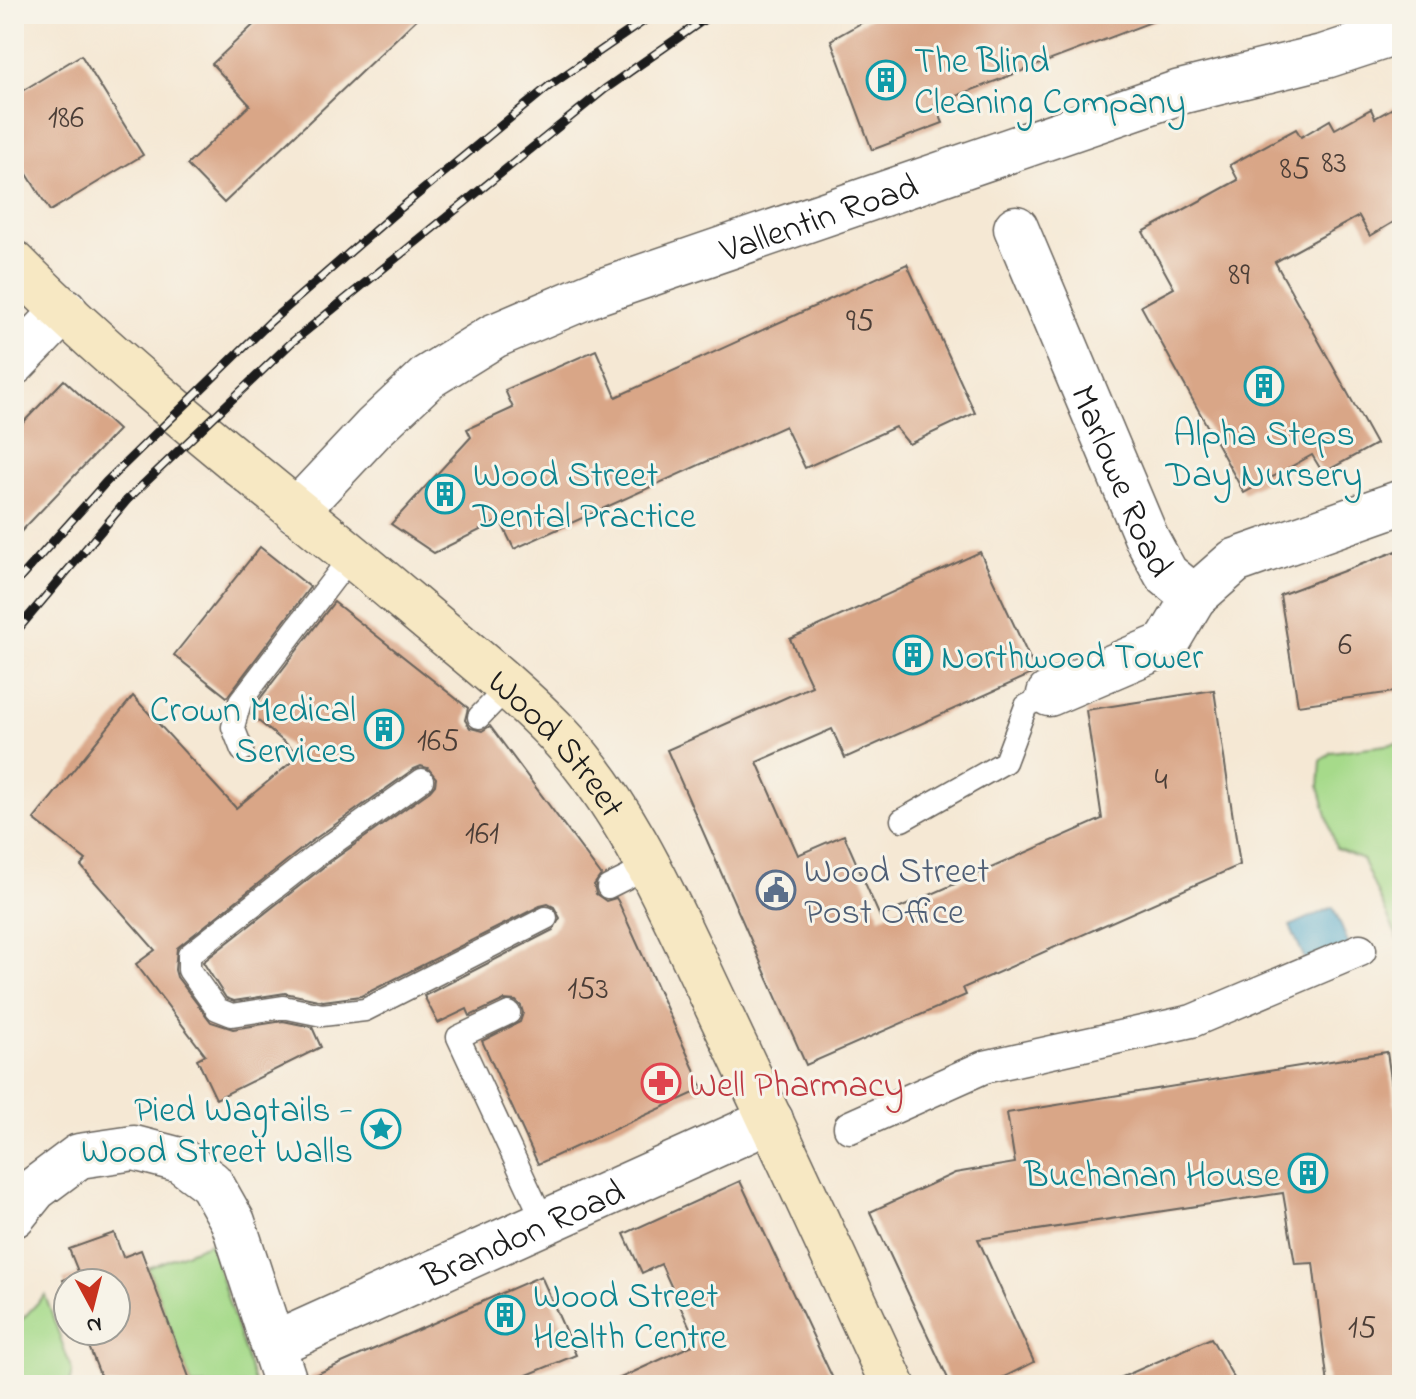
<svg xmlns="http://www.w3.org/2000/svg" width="1416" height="1399" font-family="'Indie Flower',sans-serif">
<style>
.green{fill:#a6da8a;stroke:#617b53;stroke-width:2}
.water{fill:#4ca5c9;stroke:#346072;stroke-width:2}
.building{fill:#d9a687}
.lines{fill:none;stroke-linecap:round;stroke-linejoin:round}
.service-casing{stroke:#68635c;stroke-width:25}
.pedestrian-casing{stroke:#68635c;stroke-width:35}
.minor-casing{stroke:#68635c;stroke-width:47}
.tertiary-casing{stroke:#68635c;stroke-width:47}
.secondary-casing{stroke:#68635c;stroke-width:47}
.service{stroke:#fff;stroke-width:22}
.pedestrian{stroke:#fff;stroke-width:32}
.minor{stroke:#fff;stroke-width:44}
.tertiary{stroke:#fff;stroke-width:44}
.secondary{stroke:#f7e8c3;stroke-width:44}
.rail-casing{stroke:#1c1c1c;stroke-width:9}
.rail{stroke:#f7f3e8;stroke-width:6;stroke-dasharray:18;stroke-linecap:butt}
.labels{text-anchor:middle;stroke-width:6;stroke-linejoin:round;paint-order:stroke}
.number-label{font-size:32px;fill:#4b3e37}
.culture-label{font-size:36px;fill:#0d838f;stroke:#f7f3e8;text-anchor:start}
.street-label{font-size:36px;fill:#1c1c1c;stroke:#f7f3e8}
.service-label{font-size:36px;fill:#4e5e75;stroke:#f7f3e8;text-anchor:start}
.health-label{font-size:36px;fill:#be3a42;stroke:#f7f3e8;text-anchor:start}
</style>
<rect width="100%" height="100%" fill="#f7f3e8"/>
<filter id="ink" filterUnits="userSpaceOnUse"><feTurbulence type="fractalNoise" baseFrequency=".0125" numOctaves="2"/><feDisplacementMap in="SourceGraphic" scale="16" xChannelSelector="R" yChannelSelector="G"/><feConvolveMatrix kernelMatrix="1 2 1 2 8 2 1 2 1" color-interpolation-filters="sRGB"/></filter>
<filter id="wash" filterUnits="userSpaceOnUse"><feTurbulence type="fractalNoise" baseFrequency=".006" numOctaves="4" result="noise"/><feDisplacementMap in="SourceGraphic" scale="32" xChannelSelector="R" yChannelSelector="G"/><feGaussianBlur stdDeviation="1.8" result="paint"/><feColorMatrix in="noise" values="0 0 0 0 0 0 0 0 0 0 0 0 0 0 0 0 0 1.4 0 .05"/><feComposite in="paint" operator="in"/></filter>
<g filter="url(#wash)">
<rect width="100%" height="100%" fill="#f5e8d4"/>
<!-- green -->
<g class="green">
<path d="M1402 743V948L1362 859 1336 848 1319 787 1321 761 1331 752Z"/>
<path d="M210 1243 255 1385H192L148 1268Z"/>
<path d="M45 1295 72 1371 69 1385H14V1328Z"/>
</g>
<!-- water -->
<path class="water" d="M1333 907 1350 947 1308 966 1290 926Z"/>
<g id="blocks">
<!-- building -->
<g class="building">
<path d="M265 14H422L224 203 187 165 250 105 212 64Z"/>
<path d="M877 14H1161L1162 18 935 104 943 123 872 150 831 40Z"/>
<path d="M81 55 143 155 50 211 14 153V96Z"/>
<path d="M1402 103V217L1370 236 1359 216 1275 262 1376 444 1323 473 1312 455 1244 493 1141 306 1174 288 1143 232 1238 180 1230 165 1296 129 1301 137 1330 120 1335 129 1371 109 1375 118Z"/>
<path d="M907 264 975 413 909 444 895 427 805 468 785 426 514 549 500 520 434 553 391 524 471 437 467 429 513 408 505 390 596 350 616 397Z"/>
<path d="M64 380 118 430 14 539V432Z"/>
<path d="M260 547 310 587 227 697 174 655Z"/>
<path d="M1402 549V691L1298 705 1280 595Z"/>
<path d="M980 552 1036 672 845 758 832 729 757 762 798 855 844 835 880 917 1102 819 1086 710 1214 690 1240 865 963 988 966 995 806 1065 667 750 812 686 790 639Z"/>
<path d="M334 602 468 708 465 720 470 728 482 731 490 726 601 875 594 885 596 894 606 901 616 898 618 901 703 1089 538 1164 482 1041 520 1022 523 1013 521 1006 516 1001 504 1000 470 1016 467 1009 438 1023 424 996 553 930 560 918 554 907 548 904 540 906 361 996 323 1001 285 993 234 1001 226 998 203 962 326 865 430 791 435 785 436 778 428 768 421 766 414 769 309 843 177 948 175 970 177 977 211 1022 233 1029 283 1021 312 1027 321 1047 216 1099 197 1059 205 1055 136 964 155 950 81 866 86 860 34 819 133 696 236 808 300 755 251 715 253 708Z"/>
<path d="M1387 1052 1402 1153V1385H1328L1313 1263 1295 1264 1283 1193 978 1239 1034 1362 988 1385H951L870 1212 955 1173 1015 1163 1007 1113Z"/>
<path d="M740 1181 836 1385H605L697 1343 661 1264 642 1273 624 1234Z"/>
<path d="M114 1233 123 1257 141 1250 192 1385H104L83 1331H116V1283H68V1292L63 1280 79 1274 69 1249Z"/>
<path d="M541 1276 576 1355 527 1375 532 1385H310V1377Z"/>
<path d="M1211 1338 1238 1385H1104Z"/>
</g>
</g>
</g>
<g filter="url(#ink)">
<use href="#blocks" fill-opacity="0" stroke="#68635c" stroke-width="2"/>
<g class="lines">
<defs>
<g id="service">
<path d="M479 717 508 687"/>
<path d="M242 750 233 727 240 702 352 555"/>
<path d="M422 780 318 854 189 955V970L217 1009 232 1015 283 1007 322 1015 365 1010 546 918"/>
<path d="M902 820 1005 762 1026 706 1049 694"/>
<path d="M608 887 650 866"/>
<path d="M509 1013 458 1037 544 1222"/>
</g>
<path id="pedestrian" d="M850 1127 984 1067 1192 1021 1360 950"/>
<g id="minor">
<path id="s1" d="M1016 228 1147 539 1166 574 1194 597 1235 561 1402 502"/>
<path d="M14 363 65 310"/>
<path d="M1049 694 1166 644 1194 597"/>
<path d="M14 1215 35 1189 79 1156 134 1148 180 1160 211 1183 233 1222 286 1385"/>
<path id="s2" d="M273 1345 771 1120"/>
</g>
<g id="tertiary">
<path id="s3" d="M296 511 374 428 428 377 494 336 595 293 1180 92 1326 56 1402 31"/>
</g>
<g id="secondary">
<path id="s4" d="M14 263C138 388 279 493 412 606 460 647 511 686 555 731 629 808 672 913 717 1007 777 1133 835 1259 893 1385"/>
</g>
</defs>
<!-- service casing -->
<use href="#service" class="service-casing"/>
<!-- pedestrian casing -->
<use href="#pedestrian" class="pedestrian-casing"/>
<!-- minor casing -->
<use href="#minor" class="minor-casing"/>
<!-- tertiary casing -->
<use href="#tertiary" class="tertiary-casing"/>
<!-- secondary casing -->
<use href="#secondary" class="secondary-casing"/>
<!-- service -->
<use href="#service" class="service"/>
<!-- pedestrian -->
<use href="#pedestrian" class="pedestrian"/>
<!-- minor -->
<use href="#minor" class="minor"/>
<!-- tertiary -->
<use href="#tertiary" class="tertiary"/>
<!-- secondary -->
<use href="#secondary" class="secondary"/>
<defs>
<g id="rail">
<path d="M14 585 106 482 270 322 396 212 549 86 654 14"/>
<path d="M14 634 127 500 291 343 605 89 712 14"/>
</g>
</defs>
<!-- rail casing -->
<use href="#rail" class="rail-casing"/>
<!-- rail -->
<use href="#rail" class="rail"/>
</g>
</g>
<!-- icons -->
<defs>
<symbol id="building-ring" viewBox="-11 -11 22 22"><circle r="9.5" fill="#f7f3e8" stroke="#0f9aa8" stroke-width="1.5"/><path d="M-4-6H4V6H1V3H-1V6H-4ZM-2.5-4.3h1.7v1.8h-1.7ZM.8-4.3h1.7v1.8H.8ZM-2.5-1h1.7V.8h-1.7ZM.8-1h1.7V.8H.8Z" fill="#0f9aa8"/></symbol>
<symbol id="civic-ring" viewBox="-11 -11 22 22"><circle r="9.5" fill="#f7f3e8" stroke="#5c6f8a" stroke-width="1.5"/><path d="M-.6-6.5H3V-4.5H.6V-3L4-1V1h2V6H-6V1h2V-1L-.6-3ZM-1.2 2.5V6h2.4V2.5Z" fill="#5c6f8a"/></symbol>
<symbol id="pharmacy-ring" viewBox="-11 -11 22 22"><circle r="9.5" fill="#f7f3e8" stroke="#e0444e" stroke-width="1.5"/><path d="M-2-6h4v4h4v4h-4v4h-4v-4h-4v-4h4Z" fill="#e0444e"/></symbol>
<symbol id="sight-ring" viewBox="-11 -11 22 22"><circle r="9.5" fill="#f7f3e8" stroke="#0f9aa8" stroke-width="1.5"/><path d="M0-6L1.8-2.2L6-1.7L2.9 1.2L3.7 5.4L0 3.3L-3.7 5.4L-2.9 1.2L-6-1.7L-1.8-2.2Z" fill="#0f9aa8"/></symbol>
</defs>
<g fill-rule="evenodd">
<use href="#building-ring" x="864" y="58" width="44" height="44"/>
<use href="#building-ring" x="1242" y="364" width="44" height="44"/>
<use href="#building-ring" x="423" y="472" width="44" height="44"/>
<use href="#building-ring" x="891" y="633" width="44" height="44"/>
<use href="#building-ring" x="362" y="707" width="44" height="44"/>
<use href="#civic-ring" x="754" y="868" width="44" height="44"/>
<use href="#pharmacy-ring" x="639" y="1061" width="44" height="44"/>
<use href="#sight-ring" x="359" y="1107" width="44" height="44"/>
<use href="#building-ring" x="1286" y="1151" width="44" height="44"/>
<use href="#building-ring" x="483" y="1293" width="44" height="44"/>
</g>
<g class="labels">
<!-- number labels -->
<g class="number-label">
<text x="66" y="127">186</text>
<text x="1334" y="172">83</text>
<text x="1295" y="178">85</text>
<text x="1239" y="284">89</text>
<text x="860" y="330">95</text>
<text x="1345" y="654">6</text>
<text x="438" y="750">165</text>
<text x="1161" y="789">4</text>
<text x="482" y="843">161</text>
<text x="588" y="998">153</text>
<text x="1362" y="1337">15</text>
</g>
<!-- culture labels -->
<g class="culture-label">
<text x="914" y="72">The Blind<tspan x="914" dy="41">Cleaning Company</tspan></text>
<text x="1264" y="445" text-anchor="middle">Alpha Steps<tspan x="1264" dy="41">Day Nursery</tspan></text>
<text x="473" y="486">Wood Street<tspan x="473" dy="41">Dental Practice</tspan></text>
<text x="941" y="668">Northwood Tower</text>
<text x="356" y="721" text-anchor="end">Crown Medical<tspan x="356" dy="41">Services</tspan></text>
<text x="353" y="1121" text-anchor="end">Pied Wagtails -<tspan x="353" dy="41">Wood Street Walls</tspan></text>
<text x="1280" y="1186" text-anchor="end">Buchanan House</text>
<text x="533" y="1307">Wood Street<tspan x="533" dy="41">Health Centre</tspan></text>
</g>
<!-- street labels -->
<g class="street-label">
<text dy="13" stroke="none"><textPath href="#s3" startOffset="612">Vallentin Road</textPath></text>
<text dy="13" stroke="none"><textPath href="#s1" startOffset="274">Marlowe Road</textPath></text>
<text dy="13" stroke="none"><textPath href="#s4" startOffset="726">Wood Street</textPath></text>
<text dy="13" stroke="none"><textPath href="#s2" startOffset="274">Brandon Road</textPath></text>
</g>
<!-- service labels -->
<g class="service-label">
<text x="804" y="882">Wood Street<tspan x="804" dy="41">Post Office</tspan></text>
</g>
<!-- health labels -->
<g class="health-label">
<text x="689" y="1096">Well Pharmacy</text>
</g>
</g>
<!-- margin -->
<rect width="1416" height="1399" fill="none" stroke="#f7f3e8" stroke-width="48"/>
<!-- north arrow -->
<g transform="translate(92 1307) rotate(173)"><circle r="38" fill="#f7f3e8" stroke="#9f9d96" stroke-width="2"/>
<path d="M0-6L14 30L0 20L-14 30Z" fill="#c8321e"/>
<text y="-12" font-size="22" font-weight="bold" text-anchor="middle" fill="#1c1c1c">N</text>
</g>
</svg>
